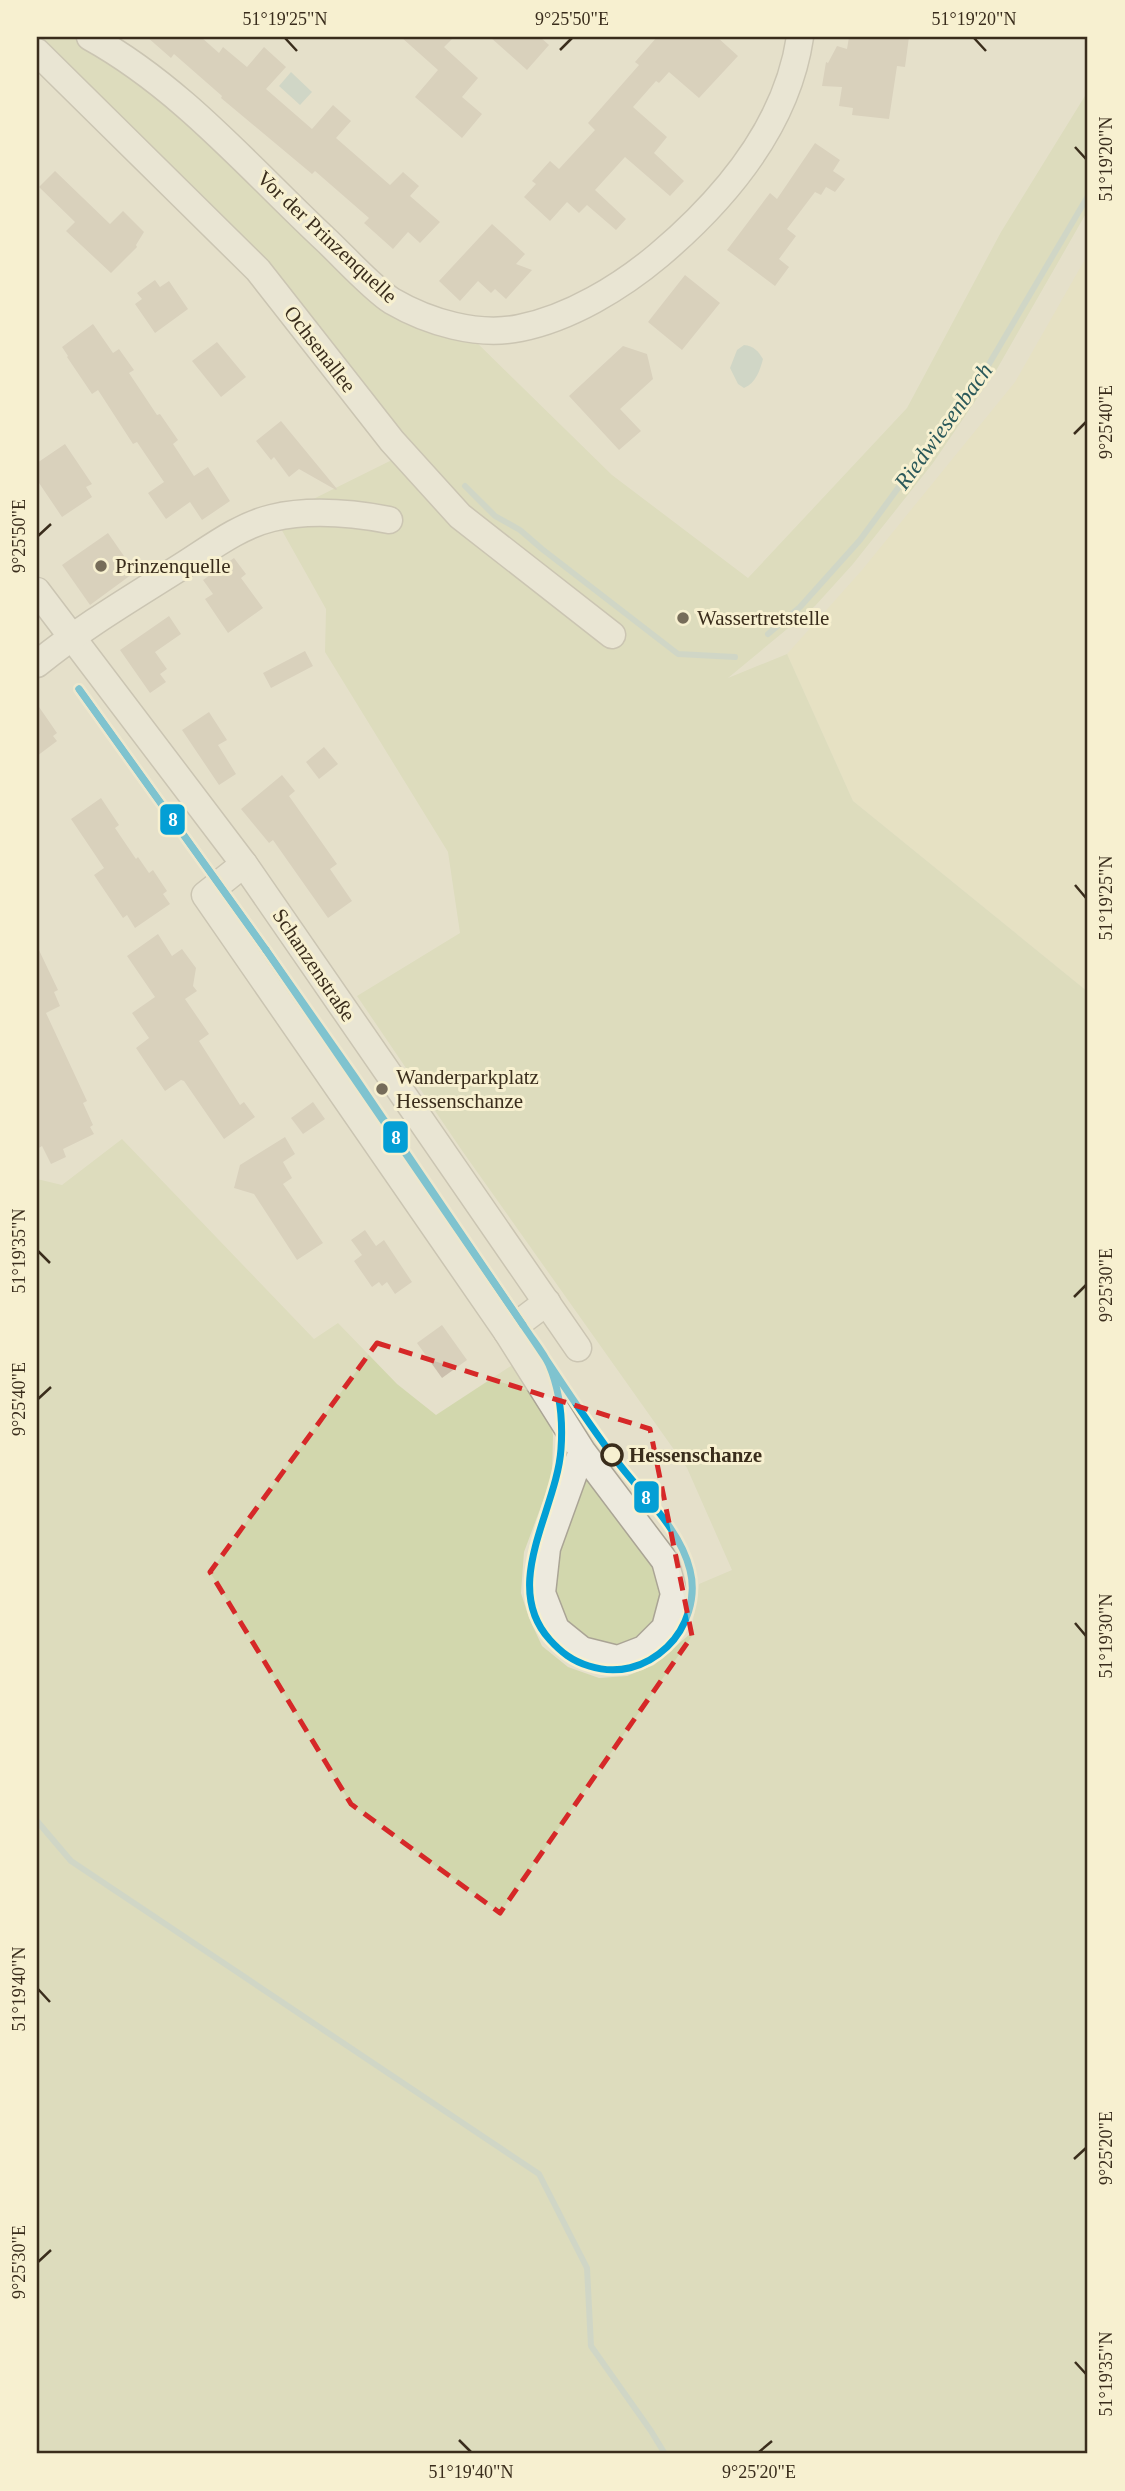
<svg xmlns="http://www.w3.org/2000/svg" width="1125" height="2491" font-family="'Times New Roman',serif">
<style>
.farmland{fill:#e6e2ba}
.green{fill:#d2d7ad}
.water{fill:#b7cbc0}
.lines{fill:none;stroke-linecap:round;stroke-linejoin:round}
.stream{stroke:#b7cbc0;stroke-width:6}
.building{fill:#cabeac}
.minor-casing{stroke:#aaa495;stroke-width:29}
.minor{stroke:#edeade;stroke-width:26}
.tram-1-casing{stroke:#f7f0d0;stroke-width:12}
.tram-1{stroke:#039fd5;stroke-width:7}
.marked{fill:none;stroke:#d62828;stroke-width:5;stroke-dasharray:14 9;stroke-linejoin:round}
.ticks{fill:none;stroke:#3a2d1c;stroke-width:2.5}
.poi-dot{fill:#766c59;stroke:#f7f0d0;stroke-width:2.5}
.stop-dot{fill:#f7f0d0;stroke:#3a2d1c;stroke-width:3.5}
.labels{text-anchor:middle;stroke-width:6;stroke-linejoin:round;paint-order:stroke}
.street-label{font-size:21px;fill:#3a2d1c;stroke:#f7f0d0}
.poi-label{font-size:21px;fill:#3a2d1c;stroke:#f7f0d0;text-anchor:start}
.stop-label{font-size:21px;font-weight:bold;fill:#3a2d1c;stroke:#f7f0d0;text-anchor:start}
.water-label{font-size:23px;font-style:italic;fill:#2b595a;stroke:#f7f0d0}
.line-badge{stroke:#f7f0d0;stroke-width:2.5}
.badge-label{font-size:19px;text-anchor:middle;font-weight:bold;fill:#fff}
.neatline{fill:none;stroke:#3a2d1c;stroke-width:2.5}
.ticks-label{font-size:18px;text-anchor:middle;fill:#3a2d1c}
</style>
<rect width="100%" height="100%" fill="#e5e0cb"/>
<!-- farmland -->
<path class="farmland" d="M1088 254V992L853 801 787 654 862 570 1015 382Z"/>
<!-- green -->
<g class="green">
<path d="M37 37H75L117 61 345 267 468 334 612 475 748 578 907 408 1001 232 1088 91V210L997 369 933 463 853 564 815 606 728 678 787 654 853 801 1088 992V2454H37V1179L62 1185 122 1139 314 1339 338 1323 397 1384 436 1415 517 1362 546 1401 553 1435 552 1477 524 1552 521 1593 529 1618 542 1646 568 1667 599 1678 627 1676 654 1665 691 1633 699 1584 732 1570 687 1468 463 1152 357 996 460 933 448 852 325 652 326 609 275 518 408 452 37 45Z"/>
<path d="M594 1478 646 1542 666 1603 659 1621 638 1641 614 1650 584 1643 563 1625 550 1593 553 1549 580 1480Z"/>
</g>
<!-- water -->
<g class="water">
<path d="M291 72 312 92 300 105 279 86Z"/>
<path d="M744 345C754 346 758 351 763 359 760 370 756 383 744 388L738 384 730 368 737 350Z"/>
</g>
<g class="lines">
<!-- stream -->
<g class="stream">
<path d="M465 486 495 516 520 530 542 549 678 654 735 657"/>
<path d="M768 634 800 607 860 540 989 364 1088 196"/>
<path d="M37 1821 71 1861 539 2174 587 2268 591 2346 651 2431 665 2454"/>
</g>
</g>
<!-- building -->
<g class="building">
<path d="M147 37H201L219 53 223 47 247 67 264 47 286 67 266 89 312 129 333 105 351 121 336 138 390 185 403 172 419 186 410 196 440 222 420 243 408 232 393 249 364 223 369 218 315 171 312 174 221 98 222 96 174 54 171 58Z"/>
<path d="M401 37H454L444 47 478 78 462 97 482 114 462 138 415 97 438 70Z"/>
<path d="M490 37H540L549 45 527 70Z"/>
<path d="M657 37H717L738 56 699 98 669 72 659 83 656 81 633 107 667 137 654 153 684 181 670 196 625 157 595 190 626 219 616 230 587 205 579 213 567 202 550 221 524 197 536 184 532 181 550 161 559 169 595 130 588 123 639 65 635 62Z"/>
<path d="M849 37H909L905 67 897 66 889 119 852 115 853 108 839 106 842 87 822 86 826 62 828 63 837 46 847 49Z"/>
<path d="M815 143 840 160 833 171 845 179 835 192 826 187 821 195 815 192 787 229 796 236 779 259 789 267 775 286 727 250 770 193 777 199Z"/>
<path d="M55 171 110 224 123 211 144 232 136 245 137 247 111 273 66 231 75 222 39 187Z"/>
<path d="M492 224 525 254 516 264 532 270 506 299 495 289 491 293 478 281 460 301 439 281Z"/>
<path d="M685 275 720 303 682 350 648 322Z"/>
<path d="M155 280 160 287 169 281 188 309 155 333 135 304 142 299 137 293Z"/>
<path d="M93 324 113 353 119 349 134 370 129 373 157 415 160 414 178 440 173 444 194 476 208 467 230 501 202 520 190 502 166 519 148 493 164 482 137 442 133 444 98 390 92 394 67 357 68 356 62 347Z"/>
<path d="M217 342 246 377 221 397 192 361Z"/>
<path d="M623 346 647 354 653 379 620 409 641 431 619 450 569 396Z"/>
<path d="M281 421 337 489 336 490 299 469 289 477 274 457 271 460 256 441Z"/>
<path d="M65 444 92 484 86 487 92 497 62 517 37 480V463Z"/>
<path d="M108 533 135 572 90 605 62 565Z"/>
<path d="M234 558 246 574 241 578 263 608 228 633 205 599 213 594 203 580Z"/>
<path d="M169 616 181 634 155 652 167 669 160 674 166 682 150 693 120 650Z"/>
<path d="M305 651 313 666 271 688 263 673Z"/>
<path d="M37 704 57 733 53 736 57 741 37 756Z"/>
<path d="M209 712 227 740 218 745 236 774 219 785 182 730Z"/>
<path d="M324 747 338 764 319 779 306 762Z"/>
<path d="M282 775 295 791 289 796 337 864 330 869 352 901 328 918 273 840 269 843 241 809Z"/>
<path d="M101 798 119 825 115 828 136 859 138 857 149 873 153 870 167 891 163 894 170 904 135 928 127 915 123 918 94 875 104 868 71 819Z"/>
<path d="M158 934 172 956 182 949 196 968 193 986 197 991 185 999 209 1034 199 1041 240 1105 244 1102 255 1117 224 1139 184 1081 181 1080 165 1091 136 1048 149 1038 132 1013 155 997 127 956Z"/>
<path d="M37 946 58 990 54 992 60 1006 46 1013 87 1101 83 1103 93 1125 90 1127 94 1134 63 1149 66 1157 51 1164 42 1146 37 1149Z"/>
<path d="M313 1102 325 1119 303 1134 291 1118Z"/>
<path d="M285 1137 295 1154 283 1162 292 1178 283 1184 323 1243 297 1260 254 1194 234 1188 240 1165Z"/>
<path d="M365 1230 376 1246 384 1240 412 1282 395 1294 387 1282 382 1286 379 1282 372 1287 354 1261 362 1255 351 1240Z"/>
<path d="M442 1325 467 1360 442 1378 417 1343Z"/>
</g>
<g class="lines">
<defs>
<g id="minor">
<path d="M90 37C182 88 250 169 326 240 344 257 373 289 392 301 428 322 478 337 520 328 570 318 621 287 659 255 725 199 787 125 800 37"/>
<path d="M37 52 258 270 392 441 460 516 612 635"/>
<path d="M37 591 244 864 578 1348"/>
<path d="M37 664C81 628 130 599 179 568 208 550 238 526 272 518 310 509 352 513 389 520"/>
<path d="M244 864 205 895 507 1332 547 1302"/>
<path d="M507 1332 582 1451 665 1561 674 1594 665 1628 644 1649 618 1659 582 1650 556 1629 542 1593 547 1548 582 1451"/>
</g>
</defs>
<!-- minor casing -->
<use href="#minor" class="minor-casing"/>
<!-- minor -->
<use href="#minor" class="minor"/>
<defs>
<g id="tram-1">
<path d="M79 689 266 950"/>
<path d="M79 689 266 950"/>
<path d="M266 950 355 1077 523 1325"/>
<path d="M266 950 523 1325"/>
<path d="M523 1325C554 1370 583 1417 616 1460 641 1494 680 1528 690 1570 697 1597 687 1628 667 1647 645 1668 617 1675 589 1666 572 1661 561 1652 550 1640 500 1585 557 1510 561 1449 563 1421 560 1391 549 1365 543 1351 531 1338 523 1325Z"/>
</g>
</defs>
<!-- tram-1 casing -->
<use href="#tram-1" class="tram-1-casing"/>
<!-- tram-1 -->
<use href="#tram-1" class="tram-1"/>
</g>
<!-- marked area -->
<path d="M0 0H1125V2491H0ZM377 1343 650 1429 692 1636 500 1913 351 1804 210 1572Z" fill="#e5e0cb" fill-opacity=".55" fill-rule="evenodd"/>
<path class="marked" d="M377 1343 650 1429 692 1636 500 1913 351 1804 210 1572Z"/>
<!-- ticks -->
<path class="ticks" d="M285 38 297 51M974 38 986 51M560 50 572 38M1075 147 1086 159M1074 434 1086 422M38 536 51 524M1075 885 1086 898M38 1251 50 1263M1074 1297 1086 1285M38 1399 51 1387M1075 1623 1086 1636M38 1989 50 2002M1074 2159 1086 2148M38 2262 51 2250M1075 2362 1086 2374M459 2440 471 2452M759 2452 772 2441"/>
<!-- markers -->
<g class="poi-dot">
<circle cx="101" cy="566" r="7"/>
<circle cx="683" cy="618" r="7"/>
<circle cx="382" cy="1089" r="7"/>
</g>
<circle class="stop-dot" cx="612" cy="1455" r="10"/>
<g class="labels">
<!-- street labels -->
<g class="street-label">
<text transform="translate(327 237) rotate(43)" y="7">Vor der Prinzenquelle</text>
<text transform="translate(320 349) rotate(52)" y="7">Ochsenallee</text>
<text transform="translate(314 965) rotate(56)" y="7">Schanzenstraße</text>
</g>
<!-- poi labels -->
<g class="poi-label">
<text x="115" y="573">Prinzenquelle</text>
<text x="697" y="625">Wassertretstelle</text>
<text x="396" y="1084">Wanderparkplatz<tspan x="396" dy="24">Hessenschanze</tspan></text>
</g>
<!-- stop labels -->
<g class="stop-label">
<text x="629" y="1462">Hessenschanze</text>
</g>
<!-- water labels -->
<g class="water-label">
<text transform="translate(943 426) rotate(-54)" y="8">Riedwiesenbach</text>
</g>
</g>
<g class="line-badge">
<rect x="159" y="803" width="27" height="33" rx="7" fill="#039fd5"/>
<rect x="382" y="1120" width="27" height="34" rx="7" fill="#039fd5"/>
<rect x="633" y="1480" width="27" height="34" rx="7" fill="#039fd5"/>
</g>
<g class="badge-label">
<text x="173" y="826">8</text>
<text x="396" y="1144">8</text>
<text x="646" y="1504">8</text>
</g>
<!-- border -->
<rect width="1125" height="2491" fill="none" stroke="#f7f0d0" stroke-width="77"/>
<rect x="38" y="38" width="1048" height="2414" class="neatline"/>
<g class="ticks-label">
<text x="285" y="25">51°19'25"N</text>
<text x="572" y="25">9°25'50"E</text>
<text x="974" y="25">51°19'20"N</text>
<text transform="translate(1106 159) rotate(-90)" y="6">51°19'20"N</text>
<text transform="translate(1106 422) rotate(-90)" y="6">9°25'40"E</text>
<text transform="translate(19 536) rotate(-90)" y="6">9°25'50"E</text>
<text transform="translate(1106 898) rotate(-90)" y="6">51°19'25"N</text>
<text transform="translate(19 1251) rotate(-90)" y="6">51°19'35"N</text>
<text transform="translate(1106 1285) rotate(-90)" y="6">9°25'30"E</text>
<text transform="translate(19 1399) rotate(-90)" y="6">9°25'40"E</text>
<text transform="translate(1106 1636) rotate(-90)" y="6">51°19'30"N</text>
<text transform="translate(19 1989) rotate(-90)" y="6">51°19'40"N</text>
<text transform="translate(1106 2148) rotate(-90)" y="6">9°25'20"E</text>
<text transform="translate(19 2262) rotate(-90)" y="6">9°25'30"E</text>
<text transform="translate(1106 2374) rotate(-90)" y="6">51°19'35"N</text>
<text x="471" y="2478">51°19'40"N</text>
<text x="759" y="2478">9°25'20"E</text>
</g>
</svg>
